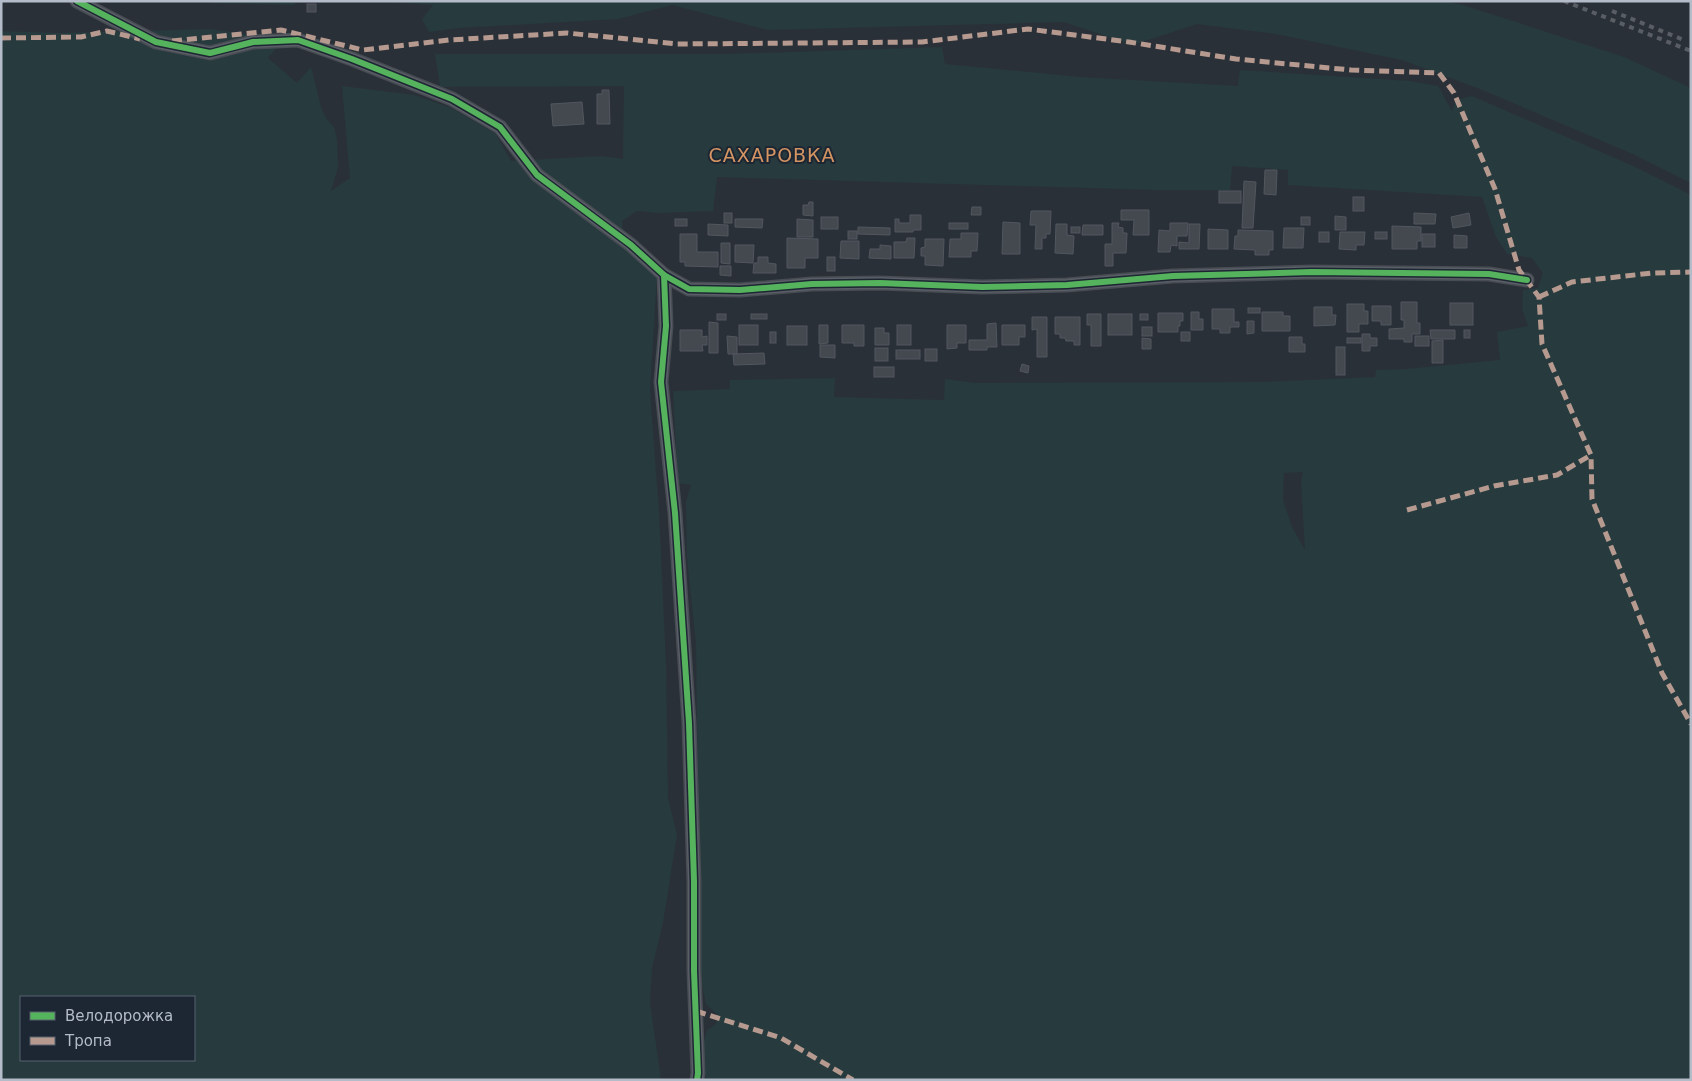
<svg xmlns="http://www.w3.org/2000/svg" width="1692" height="1081" font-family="'DejaVu Sans',sans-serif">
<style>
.green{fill:#273a3e;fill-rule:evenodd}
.building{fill:#444950;stroke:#52575f}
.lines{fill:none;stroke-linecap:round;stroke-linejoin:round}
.minor-casing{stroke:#484c53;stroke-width:15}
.minor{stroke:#5a5e66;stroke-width:12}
.rail{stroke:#595d64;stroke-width:4;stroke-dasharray:5 5;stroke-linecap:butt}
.quiet{stroke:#b69a8f;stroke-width:5;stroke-dasharray:10 5;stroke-linecap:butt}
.cycleway-casing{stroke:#1d2633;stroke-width:9}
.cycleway{stroke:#56b35d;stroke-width:6}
.labels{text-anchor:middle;stroke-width:4;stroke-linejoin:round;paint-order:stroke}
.quarter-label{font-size:19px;letter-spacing:1px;fill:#d59563;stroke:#1d2633}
</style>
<rect width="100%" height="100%" fill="#2a3038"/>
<!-- green -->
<g class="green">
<path d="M213 1H295V5L214 3Z"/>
<path d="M1446 1 1466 6 1624 57 1691 88V183L1635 155 1485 91 1402 60 1276 34 1197 24 1133 45 1064 22 768 30 672 5 618 19 458 28 429 32 422 19 433 5 391 2Z"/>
<path d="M211 29 270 38 282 42 268 58 297 83 311 67 321 107 326 118 334 127 337 139 338 167 331 191 350 178 342 86 414 95 449 107 495 133 511 161 602 156 623 159 624 86 440 87 435 54H728L942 47 945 64 1080 77 1238 86 1240 70 1410 81 1438 86 1452 111 1456 100 1472 96 1631 165 1691 195V1080H706L703 1045 707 1030 716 1024 717 1014 706 1004 700 975 696 643 687 558 686 502 691 485 678 483 673 391 730 389V380L835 378 834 397 944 400 945 379 975 383 1263 382 1375 377 1376 370 1406 369 1500 360 1497 332 1528 326 1522 309 1523 290 1538 288 1543 273 1532 258 1507 254 1496 237 1482 197 1288 185V170L1232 166 1230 190H1155L717 177 713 211 657 213 637 211 622 221 623 245 657 275 650 391 659 512 666 664 668 798 677 835 663 923 652 968 650 1002 661 1080H1V31L60 33ZM1303 472 1301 482 1305 550 1292 527 1283 500 1284 473ZM21 997H194V1060H21Z"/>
</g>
<!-- building -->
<g class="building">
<rect x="307" y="4" width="9" height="8"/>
<path d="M602 90H609L610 124H597V94H602Z"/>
<path d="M582 102 584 124 553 126 551 104Z"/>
<path d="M1265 170H1277L1276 195 1264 194Z"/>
<path d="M1244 181 1256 182 1253 228H1242Z"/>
<rect x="1219" y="191" width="22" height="12"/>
<rect x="1353" y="197" width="11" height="14"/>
<path d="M809 202H813V216L803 215V205H808Z"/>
<path d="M972 207H981V215H971Z"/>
<path d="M1121 210H1149V235H1133L1134 220H1121Z"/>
<path d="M1031 211H1051L1050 234H1046V238H1042V249H1035L1036 225H1030Z"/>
<rect x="724" y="213" width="8" height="10"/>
<path d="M1414 213 1436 214 1435 224H1414Z"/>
<path d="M1469 213 1471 225 1453 228 1451 217Z"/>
<path d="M910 215H921V230H913V232H895V219H899V223H910Z"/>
<path d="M1335 216 1346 217V230H1335Z"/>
<rect x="821" y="217" width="17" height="12"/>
<rect x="1301" y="217" width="9" height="8"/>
<rect x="675" y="219" width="12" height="7"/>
<path d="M735 219H763L762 228 735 227Z"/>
<path d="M797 219 813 220V237H797Z"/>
<path d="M1003 222 1020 223V254H1002Z"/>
<rect x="949" y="223" width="19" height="6"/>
<path d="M1112 223H1119L1118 227 1123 228V233H1127L1126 253H1113V266H1105V244H1112Z"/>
<path d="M1170 223H1188L1187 236H1177V246L1171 245 1170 252H1158L1159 230 1170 231Z"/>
<path d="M708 224 728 225V236L708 235Z"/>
<path d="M1056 224H1067V235L1074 236 1073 254 1055 253Z"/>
<path d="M1189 224H1200L1199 249H1179V242L1189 243Z"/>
<path d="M1083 225H1103V235H1082Z"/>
<path d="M1392 226 1421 227V241H1417V249H1392Z"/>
<path d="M858 227 890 228V235L858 234Z"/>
<rect x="1071" y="227" width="9" height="6"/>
<path d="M1284 228H1304L1303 248H1283Z"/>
<path d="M1208 229 1228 230V249H1208Z"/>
<path d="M1238 230 1273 231V250H1269V255H1255V250L1234 249 1235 236H1238Z"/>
<rect x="848" y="231" width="9" height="8"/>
<rect x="1319" y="232" width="10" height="10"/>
<path d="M1340 232H1365L1364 245H1356V250L1339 249Z"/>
<rect x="1375" y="232" width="12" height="7"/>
<path d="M961 233H978L977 251H971V257H949L950 239H961Z"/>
<path d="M680 234H697V252H718V267L685 266V262H680Z"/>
<rect x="1422" y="234" width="13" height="13"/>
<path d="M1454 235 1467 236V248H1454Z"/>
<path d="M787 238 818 239V258H805V268H787Z"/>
<path d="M907 238H915L914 258H894V242H906Z"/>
<path d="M925 239H944L943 266 925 265V256H921V248L925 247Z"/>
<path d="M841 241H859V259L840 258Z"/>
<path d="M721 243H730V264L721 263Z"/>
<path d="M735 245H754L753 263 735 262Z"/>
<path d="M880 245 891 246V259L869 258 870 249H880Z"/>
<path d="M758 257H768V263L776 264V273H753L754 263H758Z"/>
<rect x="827" y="257" width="8" height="14"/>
<path d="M720 266H731V276L720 275Z"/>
<path d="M1401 302H1417V323H1420V334H1412V342H1404V339H1389V329L1404 328V320H1401Z"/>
<rect x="1450" y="303" width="23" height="22"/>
<path d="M1347 304H1364V311H1368V324H1359V332H1347Z"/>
<path d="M1372 306H1391V325H1381V321H1372Z"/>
<path d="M1314 307H1332V315H1336L1335 325 1314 326Z"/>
<rect x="1248" y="308" width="12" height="5"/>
<path d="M1212 309H1234V322H1239V327H1230V333H1220V329H1212Z"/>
<path d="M1191 312H1199V319H1203V330H1191Z"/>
<path d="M1262 312H1283V316H1290V331H1262Z"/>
<path d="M1158 313H1183V321H1180V326H1178V332H1158Z"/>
<rect x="717" y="314" width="9" height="6"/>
<rect x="751" y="314" width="16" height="5"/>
<path d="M1087 314H1101V346H1091V325H1087Z"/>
<rect x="1108" y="314" width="24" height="21"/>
<rect x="1140" y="314" width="8" height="6"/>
<path d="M1032 317H1047V357H1037V329L1032 330Z"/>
<path d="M1055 317H1080V345H1074V341H1066L1065 338H1060V334H1055Z"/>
<path d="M1247 321H1254V333L1247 334Z"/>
<path d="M709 322 718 323V353H709Z"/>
<path d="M996 323 997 347H987V350H969V340H987V324Z"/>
<rect x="739" y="325" width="19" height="20"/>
<path d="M819 325H828V343L819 344Z"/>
<path d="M842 325H864V346H854V343H842Z"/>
<rect x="897" y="325" width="14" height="20"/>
<path d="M947 325H966V343H957V348L947 349Z"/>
<path d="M1002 325H1025V337H1019V345H1002Z"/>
<rect x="787" y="326" width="20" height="19"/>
<rect x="1142" y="327" width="10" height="9"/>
<path d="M875 328H884V333H889V345H875Z"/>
<path d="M680 330H702V337L707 336V345H702L703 351H680Z"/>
<path d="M1430 330H1455V339H1431Z"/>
<rect x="1464" y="330" width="6" height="8"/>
<rect x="770" y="332" width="6" height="11"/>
<rect x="1181" y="332" width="9" height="9"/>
<path d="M1362 334H1370V338H1377V346H1370V351H1362Z"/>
<path d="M727 336 737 337V354H728Z"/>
<rect x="1415" y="336" width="14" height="10"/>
<path d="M1289 337H1302V344H1305V352H1289Z"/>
<path d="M1142 338 1151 339V349H1142Z"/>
<rect x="1347" y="338" width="14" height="5"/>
<path d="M1443 340V363H1432V341Z"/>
<path d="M820 345H835V358L820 357Z"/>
<rect x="1336" y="347" width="9" height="28"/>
<rect x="875" y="348" width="13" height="13"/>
<rect x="925" y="349" width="12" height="12"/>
<rect x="896" y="350" width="24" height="9"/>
<path d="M764 353 765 364 734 365 733 354Z"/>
<path d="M1022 364 1029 366 1028 373 1020 371Z"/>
<rect x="874" y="367" width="20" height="10"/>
</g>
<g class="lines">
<defs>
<g id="minor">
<path d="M77 1 156 42 210 53 253 42 298 40 352 59 452 99 500 127 537 175 631 245 664 275 666 326 661 382 675 513 689 723 694 881V971L698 1073 697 1080"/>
<path d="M664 275 689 289 740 290 812 284 880 283 982 287 1067 285 1173 276 1312 272 1489 274 1527 280"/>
</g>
</defs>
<!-- minor casing -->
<use href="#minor" class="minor-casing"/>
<!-- minor -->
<use href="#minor" class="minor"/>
<!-- rail -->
<g class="rail">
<path d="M1564 1 1691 51"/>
<path d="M1612 11 1684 40"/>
</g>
<!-- quiet -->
<g class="quiet">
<path d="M1 38 81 37 107 31 140 39"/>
<path d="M172 41 281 30 363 50 449 40 567 33 677 44 922 42 1028 29 1129 42 1236 59 1351 70 1439 73 1454 93 1495 189 1519 270 1539 297 1542 344 1591 455 1592 499 1662 673 1691 724"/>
<path d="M1539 297 1572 282 1652 273 1691 272"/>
<path d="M1407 510 1494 486 1557 475 1591 455"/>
<path d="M696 1011 781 1038 853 1080"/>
</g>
<defs>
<g id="cycleway">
<path d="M77 1 156 42 210 53 253 42 298 40 352 59 452 99 500 127 537 175 631 245 664 275 666 326 661 382 675 513 689 723 694 881V971L698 1073 697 1080"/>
<path d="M664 275 689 289 740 290 812 284 880 283 982 287 1067 285 1173 276 1312 272 1489 274 1527 280"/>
</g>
</defs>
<!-- cycleway casing -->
<use href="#cycleway" class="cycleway-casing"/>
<!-- cycleway -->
<use href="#cycleway" class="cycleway"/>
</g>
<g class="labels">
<!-- quarter labels -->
<g class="quarter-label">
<text x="772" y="162">САХАРОВКА</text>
</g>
</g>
<!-- border -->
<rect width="1692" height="1081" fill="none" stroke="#b4bcc9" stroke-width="5"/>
<!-- legend -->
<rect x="20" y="996" width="175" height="65" fill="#1d2633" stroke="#59626f"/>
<rect x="30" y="1012" width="25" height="8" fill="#56b35d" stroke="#59626f"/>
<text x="65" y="1021" font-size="15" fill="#b4bcc9">Велодорожка</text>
<rect x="30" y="1037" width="25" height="8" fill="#b69a8f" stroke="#59626f"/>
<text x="65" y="1046" font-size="15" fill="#b4bcc9">Тропа</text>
</svg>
